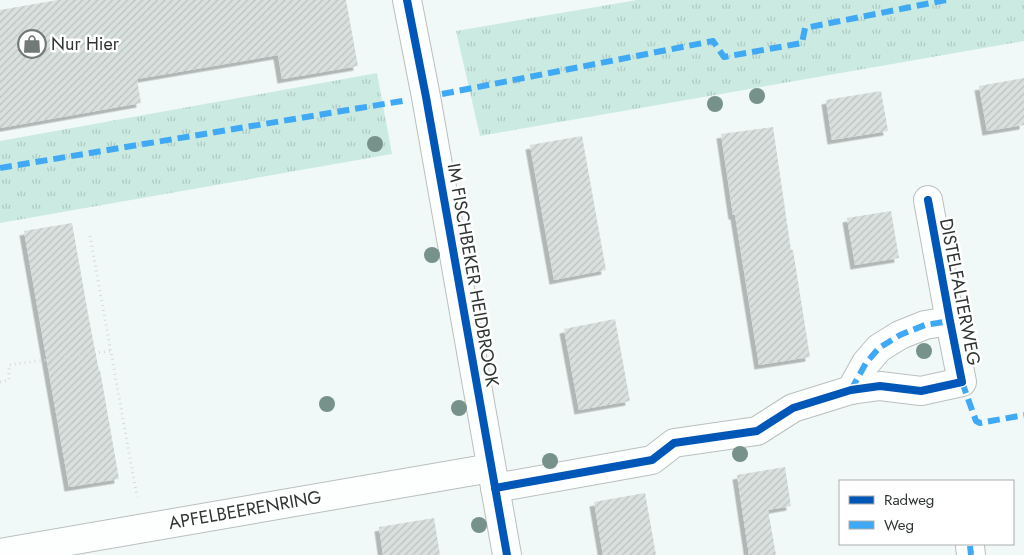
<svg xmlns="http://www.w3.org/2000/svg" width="1024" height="555" font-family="Jost,sans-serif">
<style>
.grass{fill:url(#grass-tufts)}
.building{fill:url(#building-hatch);filter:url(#shadow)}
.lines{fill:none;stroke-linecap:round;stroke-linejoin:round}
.minor-casing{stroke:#b9c0be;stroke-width:30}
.path{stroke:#d8dada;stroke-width:3;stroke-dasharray:1 4;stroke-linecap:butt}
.minor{stroke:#fdfefe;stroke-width:28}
.quiet{stroke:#3fa9f5;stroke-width:6;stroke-dasharray:12 6;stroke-linecap:butt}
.cycleway-casing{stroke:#fff;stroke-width:11}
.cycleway{stroke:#0057b8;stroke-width:8}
.tree{fill:#77918b}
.labels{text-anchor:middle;stroke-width:5;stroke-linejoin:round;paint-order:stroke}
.poi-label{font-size:18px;fill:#2e3533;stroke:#fff;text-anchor:start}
.street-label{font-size:18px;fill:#2e3533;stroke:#fff}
</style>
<defs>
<pattern id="grass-tufts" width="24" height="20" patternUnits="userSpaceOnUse" patternTransform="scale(1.25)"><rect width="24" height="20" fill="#cbebe2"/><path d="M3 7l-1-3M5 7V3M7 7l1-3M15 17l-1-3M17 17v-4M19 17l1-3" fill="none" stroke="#afcac2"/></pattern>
<pattern id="building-hatch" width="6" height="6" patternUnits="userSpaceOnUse" patternTransform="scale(1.25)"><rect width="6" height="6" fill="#d9e1df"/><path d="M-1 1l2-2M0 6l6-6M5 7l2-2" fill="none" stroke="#bbc2c0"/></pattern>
<filter id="shadow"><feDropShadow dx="-4.5" dy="4.5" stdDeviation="0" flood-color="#0004"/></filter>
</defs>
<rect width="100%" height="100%" fill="#f0f9f7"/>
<!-- grass -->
<g class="grass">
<path d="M637 0H1024V41L480 136 456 31Z"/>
<path d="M377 73 392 154 0 223V141Z"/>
</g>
<!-- building -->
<g class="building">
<path d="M58 0H346L358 66 282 79 278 55 137 79 141 103 0 128V10Z"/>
<path d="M1024 78V125L987 131 979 86Z"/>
<path d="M881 91 888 131 832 140 826 100Z"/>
<path d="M773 127 791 250H793L810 357 759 365 735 215H733L721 134Z"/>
<path d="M582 136 606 270 554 280 530 145Z"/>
<path d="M891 211 899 258 855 265 847 218Z"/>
<path d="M72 223 89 319 99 371 100 370 119 479 69 487 24 231Z"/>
<path d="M615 319 630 401 579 410 564 329Z"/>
<path d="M785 467 791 506 768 510 776 555H749L737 475Z"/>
<path d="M645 493 656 555H603L594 502Z"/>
<path d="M434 518 440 555H383L379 527Z"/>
</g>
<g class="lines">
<defs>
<g id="minor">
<path d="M407 0 426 97 507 555"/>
<path d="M851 390 866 363 879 348 900 335 925 325 950 321"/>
<path d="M495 488 652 460 674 443 757 431 793 408 851 390 880 386 921 391 962 382 950 321 928 200"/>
<path d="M970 546 971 555"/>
<path d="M0 553 491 468"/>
</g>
</defs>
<!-- minor casing -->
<use href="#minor" class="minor-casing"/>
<!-- path -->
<g class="path">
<path d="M90 236 137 497"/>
<path d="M0 382 9 380V365L110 351"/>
</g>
<!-- minor -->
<use href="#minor" class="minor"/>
<!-- quiet -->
<g class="quiet">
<path d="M442 94 713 41 724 57 802 43 805 28 946 0"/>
<path d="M0 168 408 100"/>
<path d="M962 382 976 421 980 423 1024 415"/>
<path d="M851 390 866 363 879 348 900 335 925 325 950 321"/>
<path d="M970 546 971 555"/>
</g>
<defs>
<g id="cycleway">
<path d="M407 0 426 97 507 555"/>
<path d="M495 488 652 460 674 443 757 431 793 408 851 390 880 386 921 391 962 382 950 321 928 200"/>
</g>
</defs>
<!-- cycleway casing -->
<use href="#cycleway" class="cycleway-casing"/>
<!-- cycleway -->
<use href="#cycleway" class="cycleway"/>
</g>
<!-- trees -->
<g class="tree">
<circle cx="757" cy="96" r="8"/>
<circle cx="715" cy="104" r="8"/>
<circle cx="375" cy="144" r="8"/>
<circle cx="432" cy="255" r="8"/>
<circle cx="924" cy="351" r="8"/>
<circle cx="327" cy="404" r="8"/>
<circle cx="459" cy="408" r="8"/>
<circle cx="740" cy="454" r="8"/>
<circle cx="550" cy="461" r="8"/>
<circle cx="479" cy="525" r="8"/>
</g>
<!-- icons -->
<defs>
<symbol id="shop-ring" viewBox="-11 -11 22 22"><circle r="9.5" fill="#fff" stroke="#727a78" stroke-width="1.5"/><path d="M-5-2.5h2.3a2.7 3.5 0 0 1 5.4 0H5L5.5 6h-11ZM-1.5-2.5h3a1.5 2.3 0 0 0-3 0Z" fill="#727a78"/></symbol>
</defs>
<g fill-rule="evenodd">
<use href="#shop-ring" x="16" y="28" width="32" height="32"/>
</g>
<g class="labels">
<!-- poi labels -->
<g class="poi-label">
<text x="51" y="50">Nur Hier</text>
</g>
<!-- street labels -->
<g class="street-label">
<text transform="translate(473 275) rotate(80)" y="6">IM FISCHBEKER HEIDBROOK</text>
<text transform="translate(960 292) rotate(79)" y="6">DISTELFALTERWEG</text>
<text transform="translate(245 510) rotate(-10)" y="6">APFELBEERENRING</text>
</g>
</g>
<!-- legend -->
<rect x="839" y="480" width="175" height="65" fill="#ffffff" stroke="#abaead"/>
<rect x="849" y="496" width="25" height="8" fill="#0057b8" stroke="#abaead"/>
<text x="884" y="505" font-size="15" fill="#2e3533">Radweg</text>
<rect x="849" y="521" width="25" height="8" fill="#3fa9f5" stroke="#abaead"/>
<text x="884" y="530" font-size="15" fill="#2e3533">Weg</text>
</svg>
